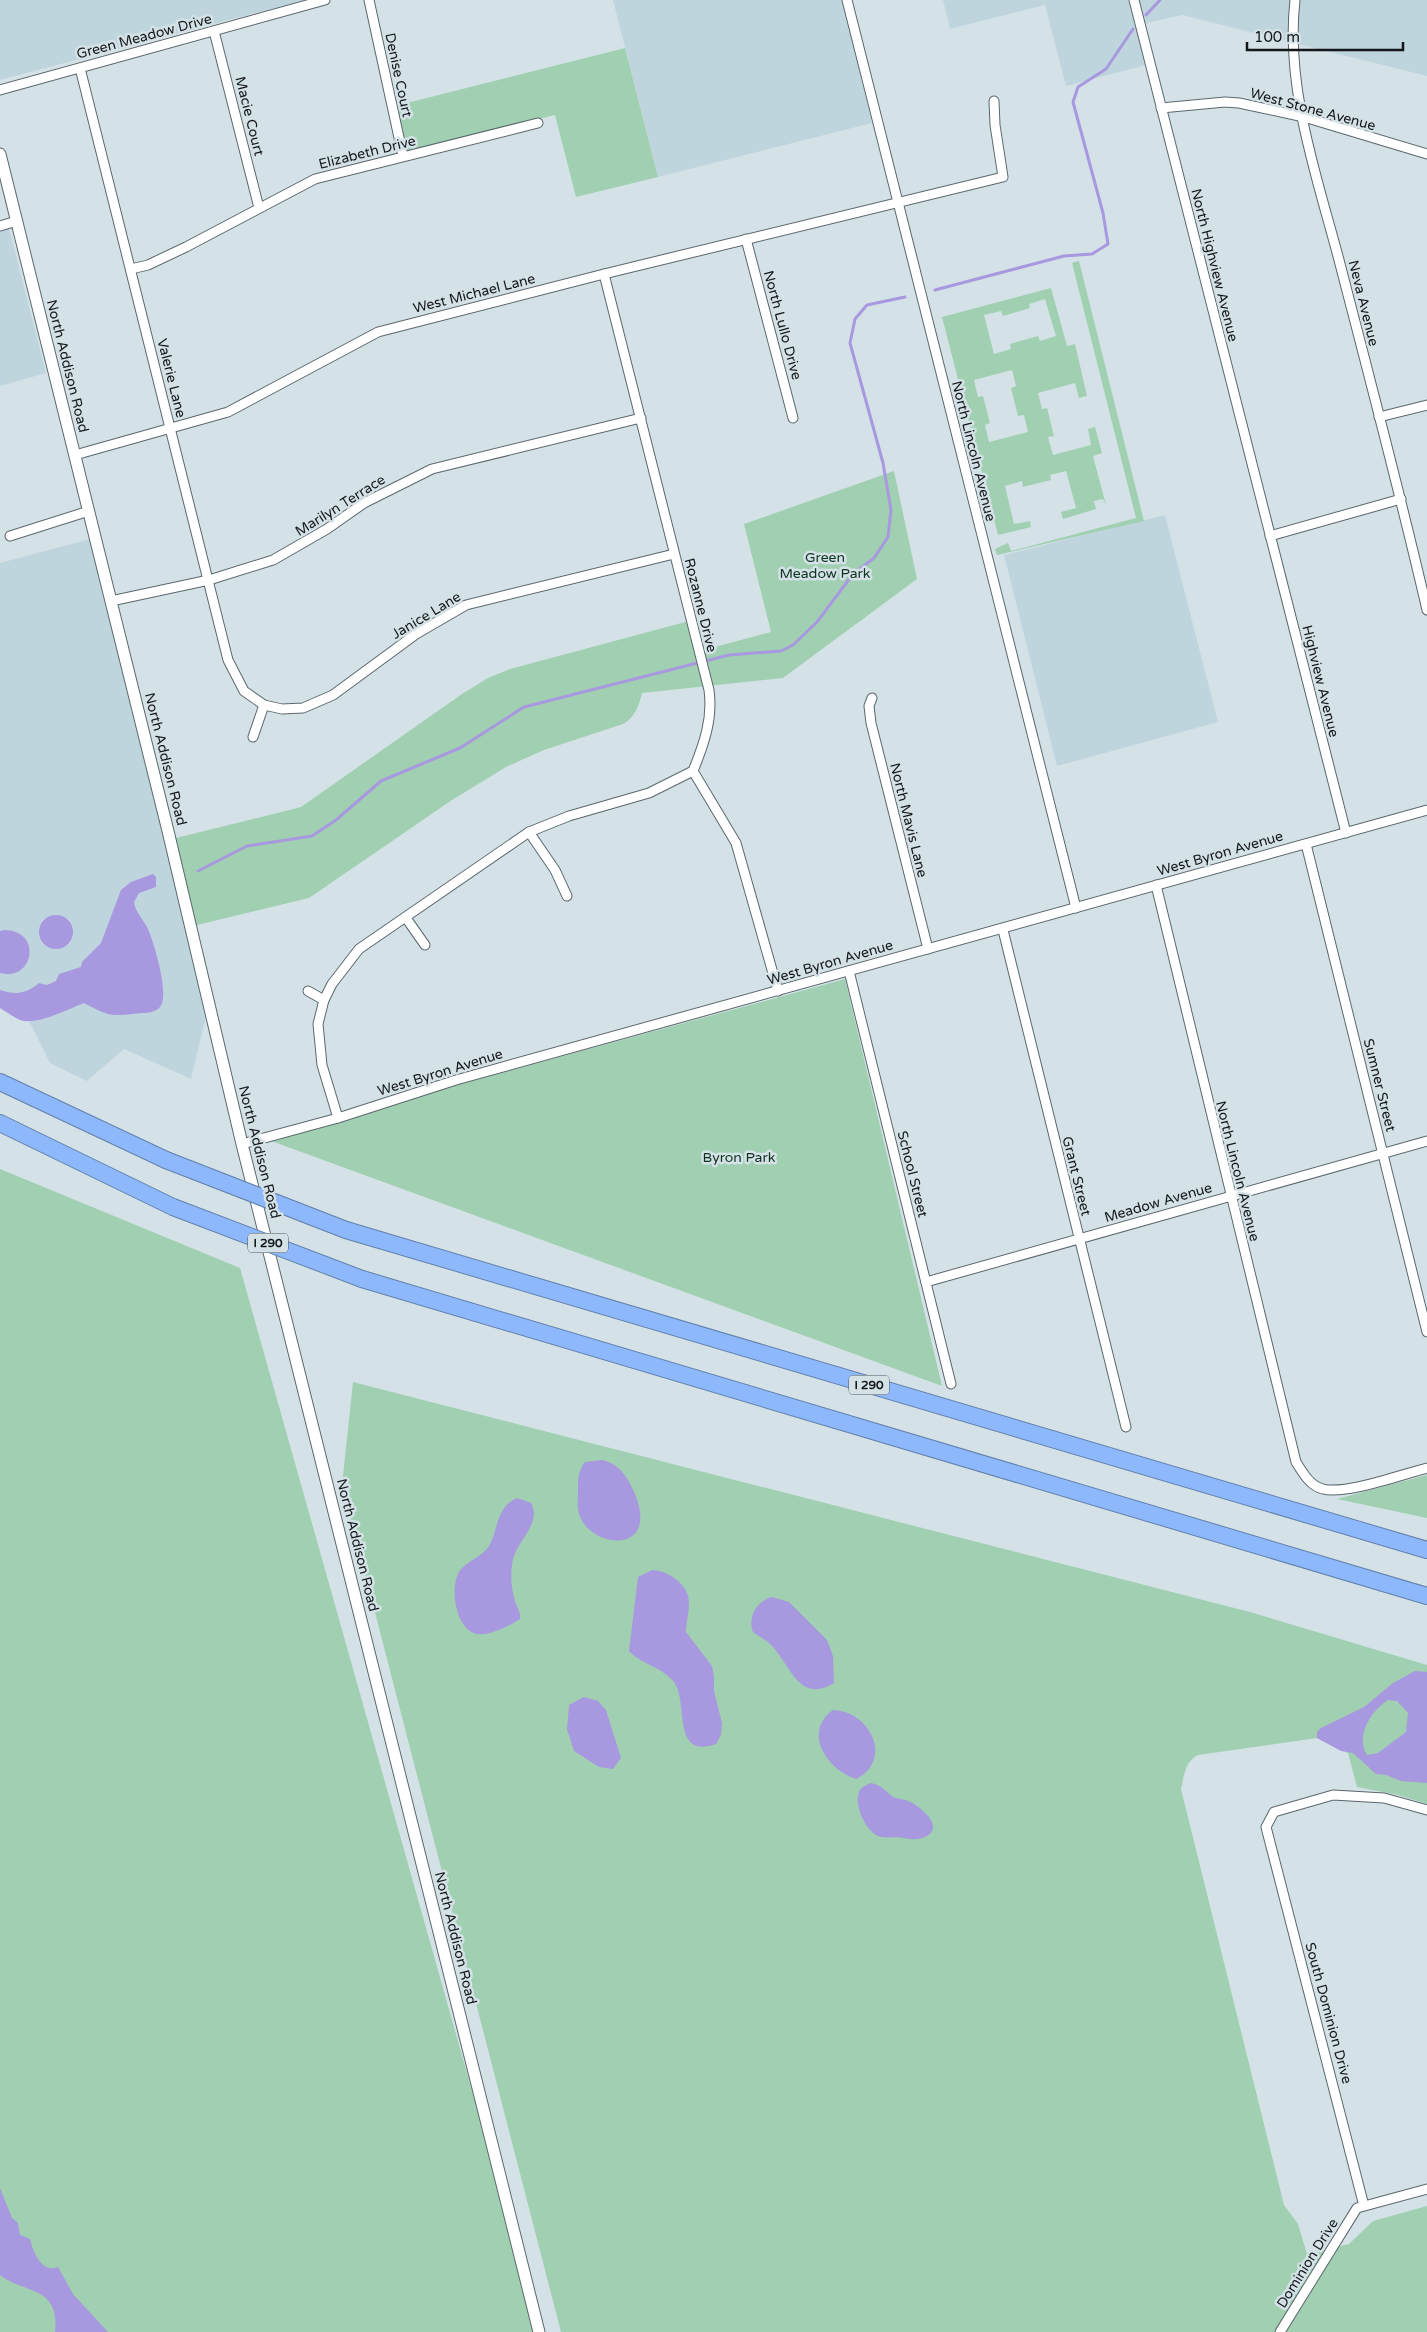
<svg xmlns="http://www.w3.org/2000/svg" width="1427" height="2332" font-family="'Varela Round',sans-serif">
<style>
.built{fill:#bfd5de}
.green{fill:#a0d0b1;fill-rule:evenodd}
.water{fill:#a898df;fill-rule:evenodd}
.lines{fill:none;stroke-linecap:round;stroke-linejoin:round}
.stream{stroke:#a898df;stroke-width:3}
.minor-casing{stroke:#5b676d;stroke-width:11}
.tertiary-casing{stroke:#5b676d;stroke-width:13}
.motorway-casing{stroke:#6280ac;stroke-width:18}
.minor{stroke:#fff;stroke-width:9}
.tertiary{stroke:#fff;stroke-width:11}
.motorway{stroke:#8db8fb;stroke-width:16}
.motorway-bridge-casing{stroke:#6280ac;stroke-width:18;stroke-linecap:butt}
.motorway-bridge{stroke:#8db8fb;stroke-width:16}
.labels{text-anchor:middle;stroke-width:5;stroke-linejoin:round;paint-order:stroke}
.shield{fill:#d4e2e7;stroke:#4d5457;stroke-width:1}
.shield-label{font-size:12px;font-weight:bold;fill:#131719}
.street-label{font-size:14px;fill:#131719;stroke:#d4e2e7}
.park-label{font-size:14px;fill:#0f311e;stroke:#d4e2e7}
</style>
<rect width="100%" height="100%" fill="#d4e2e7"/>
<!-- built -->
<g class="built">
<path d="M0 0H305L0 80Z"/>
<path d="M613 0H842L872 123 658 177Z"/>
<path d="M943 0H1130L1146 65 1066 86 1045 5 950 29Z"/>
<path d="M1137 0H1427V76L1182 15 1143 24Z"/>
<path d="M7 220 46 373 0 386V222Z"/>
<path d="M1165 515 1218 722 1057 766 1004 555Z"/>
<path d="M90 539 207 1012 191 1079 124 1049 87 1081 50 1063 24 1011 0 994V563Z"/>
</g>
<!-- green -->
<g class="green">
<path d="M625 48 658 177 576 197 555 115 404 153 395 106Z"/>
<path d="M1079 261 1144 521 997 555 995 549 1008 543 1011 551 1136 518 1072 263Z"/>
<path d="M1051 288 1067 346 1075 344 1087 396 1079 398 1075 383 1038 393 1042 409 1047 408 1054 436 1048 437 1053 455 1091 445 1088 429 1095 427 1102 453 1093 456 1106 505 1103 499 1094 501 1096 509 1063 519 1061 512 1076 508 1066 471 1050 475 1051 480 1023 487 1022 481 1005 486 1014 524 1030 521 1031 527 998 535 942 317ZM1045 299 1056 336 1040 341 1038 336 1010 344 1011 349 994 354 984 315 1001 311 1003 316 1030 308 1029 304ZM1012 370 1016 386 1011 388 1018 416 1024 415 1028 432 989 442 985 425 990 423 983 396 978 397 974 380Z"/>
<path d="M894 471 917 579 783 678 642 693C639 706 635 717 623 724L544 750 506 767 452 800 309 898 193 926 172 839 301 807 462 694 488 678 510 669 689 621 696 652 771 632 744 524Z"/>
<path d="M845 979 942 1386 263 1138Z"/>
<path d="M0 1169 240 1268 540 2332H0Z"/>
<path d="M353 1382 1250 1612 1427 1665V1804L1398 1795 1357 1787 1348 1753 1317 1738 1198 1755C1185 1761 1184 1776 1181 1789L1284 2205 1298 2224 1307 2254 1349 2244 1373 2221 1427 2206V2332H561L342 1485Z"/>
<path d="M1427 1475V1518L1337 1499Z"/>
</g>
<!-- water -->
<g class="water">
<path d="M153 874 156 877V887L139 893 134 902C135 912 144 920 148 929 154 943 170 995 160 1007 156 1012 148 1013 142 1013 112 1016 112 1018 84 1003 68 1009 37 1026 20 1020 14 1017 6 1012 0 1008V990C16 995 26 994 39 983L47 985 56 981 59 974 81 967 82 962 101 943 121 890 131 882Z"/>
<circle cx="56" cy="932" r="17"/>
<path d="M4 930C43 930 34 982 0 973V931Z"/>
<path d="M602 1460C620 1464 628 1478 635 1494 660 1556 590 1549 579 1514 577 1507 578 1498 578 1491 578 1479 578 1471 585 1462Z"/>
<path d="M517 1498 531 1503C542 1523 518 1540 513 1559 510 1573 511 1588 515 1601 517 1608 521 1612 520 1619 509 1626 490 1636 477 1634 456 1630 450 1590 458 1574 464 1562 481 1558 489 1546 499 1529 495 1508 517 1498Z"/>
<path d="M652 1570C665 1570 685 1582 688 1596 691 1607 686 1621 686 1632L712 1666 714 1676V1691L722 1723 721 1735 716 1744C671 1760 689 1702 674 1682 662 1667 641 1664 629 1651L638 1577Z"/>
<path d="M772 1597 789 1602 827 1640 833 1656 834 1683C799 1704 791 1666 772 1646 767 1640 759 1637 753 1632 747 1617 757 1601 772 1597Z"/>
<path d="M1415 1671 1427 1672V1783L1401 1781 1386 1775 1376 1774 1353 1753 1341 1751 1317 1738V1732L1321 1728 1364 1707 1393 1683ZM1388 1700 1397 1701 1408 1713 1406 1732 1378 1753 1367 1755C1355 1736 1371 1711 1388 1700Z"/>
<path d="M584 1697 598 1701 606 1710 621 1758 613 1769 599 1767 574 1751 567 1729 569 1705Z"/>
<path d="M833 1710C870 1711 894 1760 856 1779 827 1770 802 1732 833 1710Z"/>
<path d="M871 1783C882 1785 885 1791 893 1797 897 1799 904 1799 908 1801 919 1805 945 1826 927 1836 920 1840 912 1840 904 1838 896 1836 885 1839 878 1836 865 1830 854 1805 859 1792 861 1787 866 1785 871 1783Z"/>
<path d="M0 2188 12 2218 18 2223 20 2235 30 2239C33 2252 42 2274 58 2267L73 2294 108 2332H55C60 2285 24 2294 0 2275Z"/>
</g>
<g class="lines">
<!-- stream -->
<g class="stream">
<path d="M1146 15 1160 0"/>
<path d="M935 290 1064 256 1092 254 1108 244 1103 213 1073 102 1078 87 1106 69 1133 29"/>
<path d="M198 871 247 846 312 836 336 820 381 781 460 748 524 707 729 655 781 651 793 645 817 622 853 574 874 558 888 537 891 510 883 463 850 343 855 319 867 305 905 297"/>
</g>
<defs>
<g id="minor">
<path d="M369 0 403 156"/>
<path d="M847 0 1076 908"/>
<path d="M1134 0 1346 833"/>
<path d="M1295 0C1285 87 1317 177 1339 260 1369 376 1400 493 1427 610"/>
<path d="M214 31 259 208"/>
<path d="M80 68 228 660 244 691 264 705 282 709 303 708 333 695 416 634 466 605 674 554"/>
<path d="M0 90 325 0"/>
<path d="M1161 108 1225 102 1239 103 1304 117 1427 154"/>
<path d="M0 226 17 221"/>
<path d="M746 239 793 418"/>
<path d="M131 269 148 265 186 247 315 179 538 123"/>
<path d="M1379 417 1427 405"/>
<path d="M75 455 228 412 378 332 604 274 1003 177 995 125 994 101"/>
<path d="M10 536 89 511"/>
<path d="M1270 536 1401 499"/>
<path d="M111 601 209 580 273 560 327 529 364 503 432 469 641 418"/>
<path d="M872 698 869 706 871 723 928 949"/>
<path d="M253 737 264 705"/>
<path d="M693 771 736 843 778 991"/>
<path d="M529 832 555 870 567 896"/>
<path d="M1306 844 1427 1332"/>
<path d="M1156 885 1296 1462C1303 1473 1310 1486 1323 1489 1346 1495 1403 1474 1427 1468"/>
<path d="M406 918 425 945"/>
<path d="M1003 930 1126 1427"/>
<path d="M849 971 951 1384"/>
<path d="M308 991 324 1000"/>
<path d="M338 1118 322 1065 318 1024 324 1000 332 984 359 949 529 832 569 816 649 793 693 771C704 744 713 719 709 690L604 274"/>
<path d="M242 1144 338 1118 456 1080 1427 810"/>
<path d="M926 1282 1427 1141"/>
<path d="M1364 2206 1266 1827 1274 1812 1333 1795 1384 1798 1427 1810"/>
<path d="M1280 2332 1357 2208 1427 2189"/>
</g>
<path id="tertiary" d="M0 154 168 831 242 1144 539 2332"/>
<g id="motorway">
<path d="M0 1082 166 1160"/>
<path d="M0 1123 173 1207"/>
<path d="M346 1230 1427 1550"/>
<path d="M362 1279 1427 1596"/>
</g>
</defs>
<!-- minor casing -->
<use href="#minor" class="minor-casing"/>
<!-- tertiary casing -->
<use href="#tertiary" class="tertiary-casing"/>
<!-- motorway casing -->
<use href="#motorway" class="motorway-casing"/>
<!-- minor -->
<use href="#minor" class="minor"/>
<!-- tertiary -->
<use href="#tertiary" class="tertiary"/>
<!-- motorway -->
<use href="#motorway" class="motorway"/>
<defs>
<g id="motorway-bridge">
<path d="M166 1160 346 1230"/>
<path d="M173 1207 362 1279"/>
</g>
</defs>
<!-- motorway-bridge casing -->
<use href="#motorway-bridge" class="motorway-bridge-casing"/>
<!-- motorway-bridge -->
<use href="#motorway-bridge" class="motorway-bridge"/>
</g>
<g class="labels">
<!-- shield labels -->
<g class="shield">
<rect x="248" y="1233.5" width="40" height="19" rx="4"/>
<rect x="849" y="1375.5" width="40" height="19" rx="4"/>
</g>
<g class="shield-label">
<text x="268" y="1247">I 290</text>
<text x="869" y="1389">I 290</text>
</g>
<!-- street labels -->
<g class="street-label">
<text transform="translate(144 36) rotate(-15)" y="5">Green Meadow Drive</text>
<text transform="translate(399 75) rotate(78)" y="5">Denise Court</text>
<text transform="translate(1313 109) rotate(15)" y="5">West Stone Avenue</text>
<text transform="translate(250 116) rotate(76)" y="5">Macie Court</text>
<text transform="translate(367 152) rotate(-14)" y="5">Elizabeth Drive</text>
<text transform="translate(1215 265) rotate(76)" y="5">North Highview Avenue</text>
<text transform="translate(474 293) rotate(-14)" y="5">West Michael Lane</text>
<text transform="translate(1364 303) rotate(76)" y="5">Neva Avenue</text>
<text transform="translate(783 325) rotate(75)" y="5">North Lullo Drive</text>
<text transform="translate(68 366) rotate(76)" y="5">North Addison Road</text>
<text transform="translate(172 378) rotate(76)" y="5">Valerie Lane</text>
<text transform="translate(974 451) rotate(76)" y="5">North Lincoln Avenue</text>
<text transform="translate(340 505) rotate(-32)" y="5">Marilyn Terrace</text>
<text transform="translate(701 605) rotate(76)" y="5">Rozanne Drive</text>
<text transform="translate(426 615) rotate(-31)" y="5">Janice Lane</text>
<text transform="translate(1321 681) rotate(76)" y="5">Highview Avenue</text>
<text transform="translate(166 759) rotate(76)" y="5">North Addison Road</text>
<text transform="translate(909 820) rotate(76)" y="5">North Mavis Lane</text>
<text transform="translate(1220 853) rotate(-16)" y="5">West Byron Avenue</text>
<text transform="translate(830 962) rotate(-16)" y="5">West Byron Avenue</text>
<text transform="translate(440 1072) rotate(-17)" y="5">West Byron Avenue</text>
<text transform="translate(1380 1085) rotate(76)" y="5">Sumner Street</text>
<text transform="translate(260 1152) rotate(76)" y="5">North Addison Road</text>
<text transform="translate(1238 1171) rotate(76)" y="5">North Lincoln Avenue</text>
<text transform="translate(913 1174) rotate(76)" y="5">School Street</text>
<text transform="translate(1077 1176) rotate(76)" y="5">Grant Street</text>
<text transform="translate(1158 1202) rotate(-16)" y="5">Meadow Avenue</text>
<text transform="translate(358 1545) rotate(76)" y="5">North Addison Road</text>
<text transform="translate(456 1938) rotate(76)" y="5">North Addison Road</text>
<text transform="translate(1329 2013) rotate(75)" y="5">South Dominion Drive</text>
<text transform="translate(1307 2263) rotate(-58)" y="5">Dominion Drive</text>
</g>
<!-- park labels -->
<g class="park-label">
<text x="825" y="562">Green<tspan x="825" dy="16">Meadow Park</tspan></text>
<text x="739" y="1162">Byron Park</text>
</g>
</g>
<!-- scale -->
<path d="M1247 42v8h156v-8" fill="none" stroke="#131719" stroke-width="2.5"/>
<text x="1254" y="42" font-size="15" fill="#131719" stroke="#d4e2e7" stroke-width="4" paint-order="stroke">100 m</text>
</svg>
